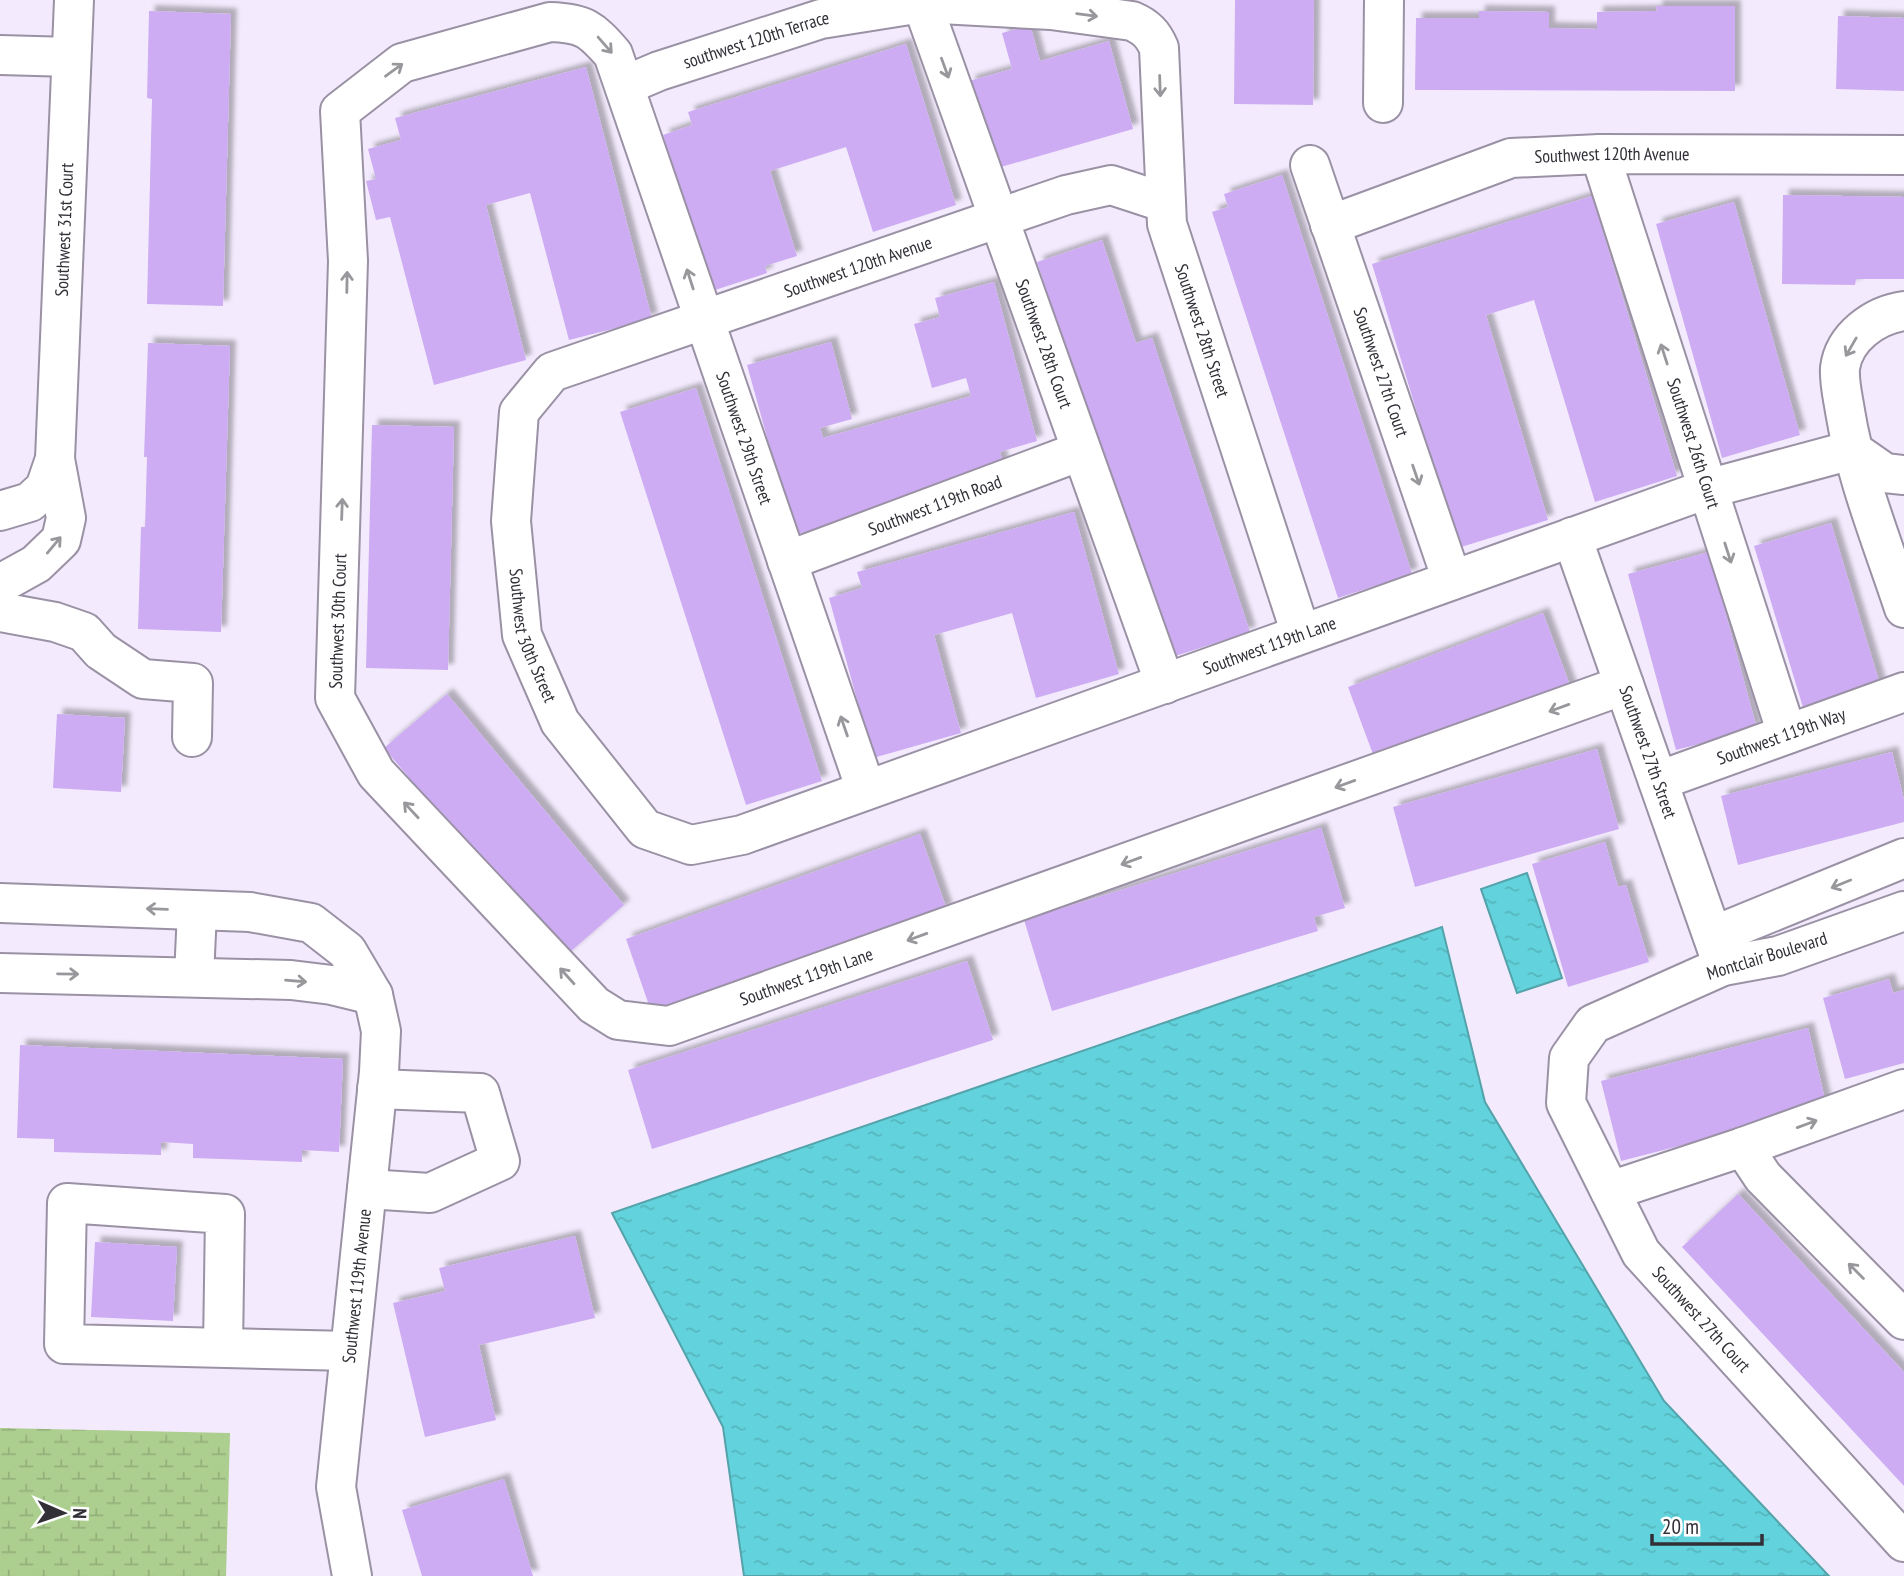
<svg xmlns="http://www.w3.org/2000/svg" width="1904" height="1576" font-family="'PT Sans Narrow',sans-serif">
<style>
.wetland{fill:url(#wetland-marsh)}
.water{fill:url(#water-ripples);stroke:#54a2aa;stroke-width:2}
.building{fill:#cdacf3;filter:url(#shadow)}
.lines{fill:none;stroke-linecap:round;stroke-linejoin:round}
.minor-casing{stroke:#9a91a5;stroke-width:42}
.minor{stroke:#fff;stroke-width:38}
.oneway{stroke:#98979b}
.labels{text-anchor:middle;stroke-width:6;stroke-linejoin:round;paint-order:stroke}
.street-label{font-size:18px;fill:#322f37;stroke:#fff}
</style>
<defs>
<pattern id="wetland-marsh" width="20" height="14" patternUnits="userSpaceOnUse" patternTransform="scale(1.75)"><rect width="20" height="14" fill="#acce8e"/><path d="M1 5h8M5 5V1M11 12h8M15 12V8" fill="none" stroke="#94b17b"/></pattern>
<pattern id="water-ripples" width="26" height="14" patternUnits="userSpaceOnUse" patternTransform="scale(1.75)"><rect width="26" height="14" fill="#62d3dc"/><path d="M2 4q2-2 4 0t4 0M15 11q2-2 4 0t4 0" fill="none" stroke="#56b5bd"/></pattern>
<filter id="shadow"><feDropShadow dx="6" dy="-6" stdDeviation="2" flood-color="#0004"/></filter>
</defs>
<rect width="100%" height="100%" fill="#f3ebfd"/>
<!-- wetland -->
<path class="wetland" d="M0 1428 230 1433 226 1576H0Z"/>
<!-- water -->
<g class="water">
<path d="M1527 873 1562 978 1517 993 1481 889Z"/>
<path d="M1442 927 1485 1102 1664 1401 1829 1576H744L723 1427 612 1213Z"/>
</g>
<!-- building -->
<g class="building">
<path d="M1235 0H1314L1313 105 1234 104Z"/>
<path d="M1656 6H1735V91L1415 90 1416 18H1479V11L1549 12V28L1597 29V12L1657 11Z"/>
<path d="M149 11 231 14 223 306 147 304 152 99 147 98Z"/>
<path d="M1838 16 1904 18V91L1836 89Z"/>
<path d="M1030 25 1040 61 1109 41 1133 129 994 169 969 81 1012 69 1002 33Z"/>
<path d="M906 44 956 205 873 232 846 147 770 171 797 256 765 266 767 273 712 291 663 135 692 125 688 112Z"/>
<path d="M586 67 652 319 569 340 530 193 486 205 526 360 434 385 390 217 376 220 366 181 376 179 368 149 401 140 395 118Z"/>
<path d="M1282 175 1412 574 1338 598 1212 212 1228 207 1224 194Z"/>
<path d="M1783 195 1904 197V279H1856L1855 285 1782 284Z"/>
<path d="M1592 196 1677 476 1595 502 1534 300 1486 315 1548 520 1458 548 1372 264Z"/>
<path d="M1734 202 1800 435 1722 458 1656 224Z"/>
<path d="M1102 240 1136 343 1152 338 1250 632 1169 658 1037 262Z"/>
<path d="M994 282 1037 441 1000 452 1006 476 794 535 747 365 831 342 852 419 820 428 823 438 971 396 966 378 932 388 914 324 940 317 935 298Z"/>
<path d="M148 343 230 346 221 632 138 629 141 527H145L147 457H144Z"/>
<path d="M696 388 822 781 746 805 620 412Z"/>
<path d="M372 425 454 427 448 670 366 668Z"/>
<path d="M1074 512 1119 674 1036 698 1012 613 934 635 961 733 873 758 829 598 862 588 857 572Z"/>
<path d="M1831 523 1882 691 1805 714 1754 546Z"/>
<path d="M1709 552 1757 729 1676 750 1628 574Z"/>
<path d="M1543 613 1572 691 1377 765 1348 687Z"/>
<path d="M447 694 624 905 562 959 384 748Z"/>
<path d="M57 714 125 718 121 792 53 788Z"/>
<path d="M1597 749 1619 829 1415 887 1393 807Z"/>
<path d="M1892 752 1904 800V822L1738 865 1721 796Z"/>
<path d="M1321 828 1345 908 1314 917 1318 931 1052 1011 1024 920Z"/>
<path d="M920 834 947 910 652 1014 626 939Z"/>
<path d="M1605 842 1618 887 1626 885 1649 962 1568 987 1532 864Z"/>
<path d="M967 961 993 1040 652 1149 628 1070Z"/>
<path d="M1889 979 1893 993 1904 990V1063L1845 1079 1823 998Z"/>
<path d="M1808 1028 1827 1108 1621 1161 1601 1081Z"/>
<path d="M20 1045 343 1059 339 1152 302 1150V1162L193 1158V1144L161 1142V1155L54 1152V1139L17 1138Z"/>
<path d="M1738 1194 1904 1372V1486L1682 1247Z"/>
<path d="M575 1236 595 1318 479 1345 496 1420 425 1437 393 1303 445 1291 439 1268Z"/>
<path d="M95 1242 177 1247 173 1321 91 1317Z"/>
<path d="M504 1479 533 1576H422L402 1510Z"/>
</g>
<g class="lines">
<defs>
<g id="minor">
<path id="s1" d="M922 3 1165 684"/>
<path d="M0 55 71 57"/>
<path id="s2" d="M626 85 659 71 821 19 922 3 1051 10 1132 21C1146 27 1153 34 1159 48L1167 224 1301 634"/>
<path d="M1383 103 1384 0"/>
<path id="s3" d="M1600 154 1787 734"/>
<path id="s4" d="M1310 165 1452 580"/>
<path id="s5" d="M1166 203 1111 185 1066 195 552 372 519 412 511 521 522 635 560 722 645 829 691 845 742 835 1707 489 1852 450"/>
<path id="s6" d="M1330 225 1511 158 1600 154 1904 155"/>
<path d="M1904 311C1875 315 1844 337 1840 368 1839 382 1843 398 1845 411 1856 479 1883 544 1904 608"/>
<path d="M1852 450 1885 473 1904 475"/>
<path d="M0 511 30 502 45 488 55 459"/>
<path id="s7" d="M1572 537 1723 966"/>
<path id="s8" d="M787 561 1081 451"/>
<path id="s9" d="M0 584 36 564 61 540 66 518 55 459 74 0"/>
<path d="M0 612 55 622 84 632 101 651 143 679 193 683 192 737"/>
<path id="s10" d="M1658 781 1904 692"/>
<path id="s11" d="M866 790 613 54C591 29 584 23 550 22L402 63 340 111 348 261 335 698 376 773 594 1005 618 1020 669 1026 1624 685"/>
<path d="M0 903 250 912 311 923 347 951 373 995 381 1031 379 1072 336 1487 352 1576"/>
<path id="s12" d="M1904 911 1778 956 1723 966 1593 1024 1569 1058 1566 1103 1641 1253 1904 1542"/>
<path d="M1713 936 1904 858"/>
<path d="M0 973 291 980 332 985 373 995"/>
<path d="M194 977 197 911"/>
<path d="M1743 1147 1763 1177 1904 1320"/>
<path d="M367 1189 430 1193 500 1161 480 1093 377 1089"/>
<path d="M1610 1191 1743 1147 1904 1089"/>
<path d="M223 1348 225 1214 67 1203 64 1344 350 1351"/>
</g>
</defs>
<!-- minor casing -->
<use href="#minor" class="minor-casing"/>
<!-- minor -->
<use href="#minor" class="minor"/>
</g>
<!-- one-way arrows -->
<defs><path id="oneway-shaft" d="M-6 0H5M1.5-3L5.5 0L1.5 3" fill="none" stroke-width="1.6" stroke-linecap="round" stroke-linejoin="round" transform="scale(1.75)"/></defs>
<g class="oneway">
<use href="#oneway-shaft" transform="translate(1087 15) rotate(8)"/>
<use href="#oneway-shaft" transform="translate(605 45) rotate(49)"/>
<use href="#oneway-shaft" transform="translate(945 68) rotate(70)"/>
<use href="#oneway-shaft" transform="translate(394 70) rotate(-36)"/>
<use href="#oneway-shaft" transform="translate(1160 86) rotate(88)"/>
<use href="#oneway-shaft" transform="translate(690 279) rotate(-108)"/>
<use href="#oneway-shaft" transform="translate(347 282) rotate(-89)"/>
<use href="#oneway-shaft" transform="translate(1851 347) rotate(120)"/>
<use href="#oneway-shaft" transform="translate(1664 354) rotate(-108)"/>
<use href="#oneway-shaft" transform="translate(1416 475) rotate(71)"/>
<use href="#oneway-shaft" transform="translate(342 509) rotate(-88)"/>
<use href="#oneway-shaft" transform="translate(54 545) rotate(-50)"/>
<use href="#oneway-shaft" transform="translate(1728 553) rotate(72)"/>
<use href="#oneway-shaft" transform="translate(1559 708) rotate(160)"/>
<use href="#oneway-shaft" transform="translate(844 726) rotate(-109)"/>
<use href="#oneway-shaft" transform="translate(1345 784) rotate(160)"/>
<use href="#oneway-shaft" transform="translate(411 810) rotate(-133)"/>
<use href="#oneway-shaft" transform="translate(1131 861) rotate(160)"/>
<use href="#oneway-shaft" transform="translate(1841 884) rotate(158)"/>
<use href="#oneway-shaft" transform="translate(157 909) rotate(-178)"/>
<use href="#oneway-shaft" transform="translate(917 937) rotate(160)"/>
<use href="#oneway-shaft" transform="translate(68 974) rotate(1)"/>
<use href="#oneway-shaft" transform="translate(567 976) rotate(-132)"/>
<use href="#oneway-shaft" transform="translate(296 981) rotate(5)"/>
<use href="#oneway-shaft" transform="translate(1807 1124) rotate(-20)"/>
<use href="#oneway-shaft" transform="translate(1856 1271) rotate(-135)"/>
</g>
<g class="labels">
<!-- street labels -->
<g class="street-label">
<text dy="6" stroke="none"><textPath href="#s2" startOffset="138">southwest 120th Terrace</textPath></text>
<text dy="6" stroke="none"><textPath href="#s6" startOffset="294">Southwest 120th Avenue</textPath></text>
<text dy="6" stroke="none"><textPath href="#s9" startOffset="388">Southwest 31st Court</textPath></text>
<text transform="translate(858 267) rotate(-19)" y="6">Southwest 120th Avenue</text>
<text dy="6" stroke="none"><textPath href="#s2" startOffset="847">Southwest 28th Street</textPath></text>
<text dy="6" stroke="none"><textPath href="#s1" startOffset="362">Southwest 28th Court</textPath></text>
<text dy="6" stroke="none"><textPath href="#s4" startOffset="219">Southwest 27th Court</textPath></text>
<text transform="translate(744 438) rotate(71)" y="6">Southwest 29th Street</text>
<text dy="6" stroke="none"><textPath href="#s3" startOffset="304">Southwest 26th Court</textPath></text>
<text dy="6" stroke="none"><textPath href="#s8" startOffset="158">Southwest 119th Road</textPath></text>
<text transform="translate(338 621) rotate(-88)" y="6">Southwest 30th Court</text>
<text dy="6" stroke="none"><textPath href="#s5" startOffset="926">Southwest 30th Street</textPath></text>
<text dy="6" stroke="none"><textPath href="#s5" startOffset="1816">Southwest 119th Lane</textPath></text>
<text dy="6" stroke="none"><textPath href="#s10" startOffset="131">Southwest 119th Way</textPath></text>
<text dy="6" stroke="none"><textPath href="#s7" startOffset="228">Southwest 27th Street</textPath></text>
<text transform="translate(1767 956) rotate(-17)" y="6">Montclair Boulevard</text>
<text dy="6" stroke="none"><textPath href="#s11" startOffset="2301">Southwest 119th Lane</textPath></text>
<text transform="translate(357 1286) rotate(-84)" y="6">Southwest 119th Avenue</text>
<text dy="6" stroke="none"><textPath href="#s12" startOffset="676">Southwest 27th Court</textPath></text>
</g>
</g>
<!-- north arrow -->
<g transform="translate(63 1513) rotate(92)" stroke="#ffffff" stroke-width="5" paint-order="stroke">
<path d="M0-5L12 26L0 18L-12 26Z" fill="#322f37"/>
<text y="-10" font-size="19" font-weight="bold" text-anchor="middle" fill="#322f37">N</text>
</g>
<!-- scale -->
<path d="M1652 1534v10h110v-10" fill="none" stroke="#322f37" stroke-width="3.5"/>
<text x="1662" y="1534" font-size="21" fill="#322f37" stroke="#ffffff" stroke-width="5" paint-order="stroke">20 m</text>
</svg>
